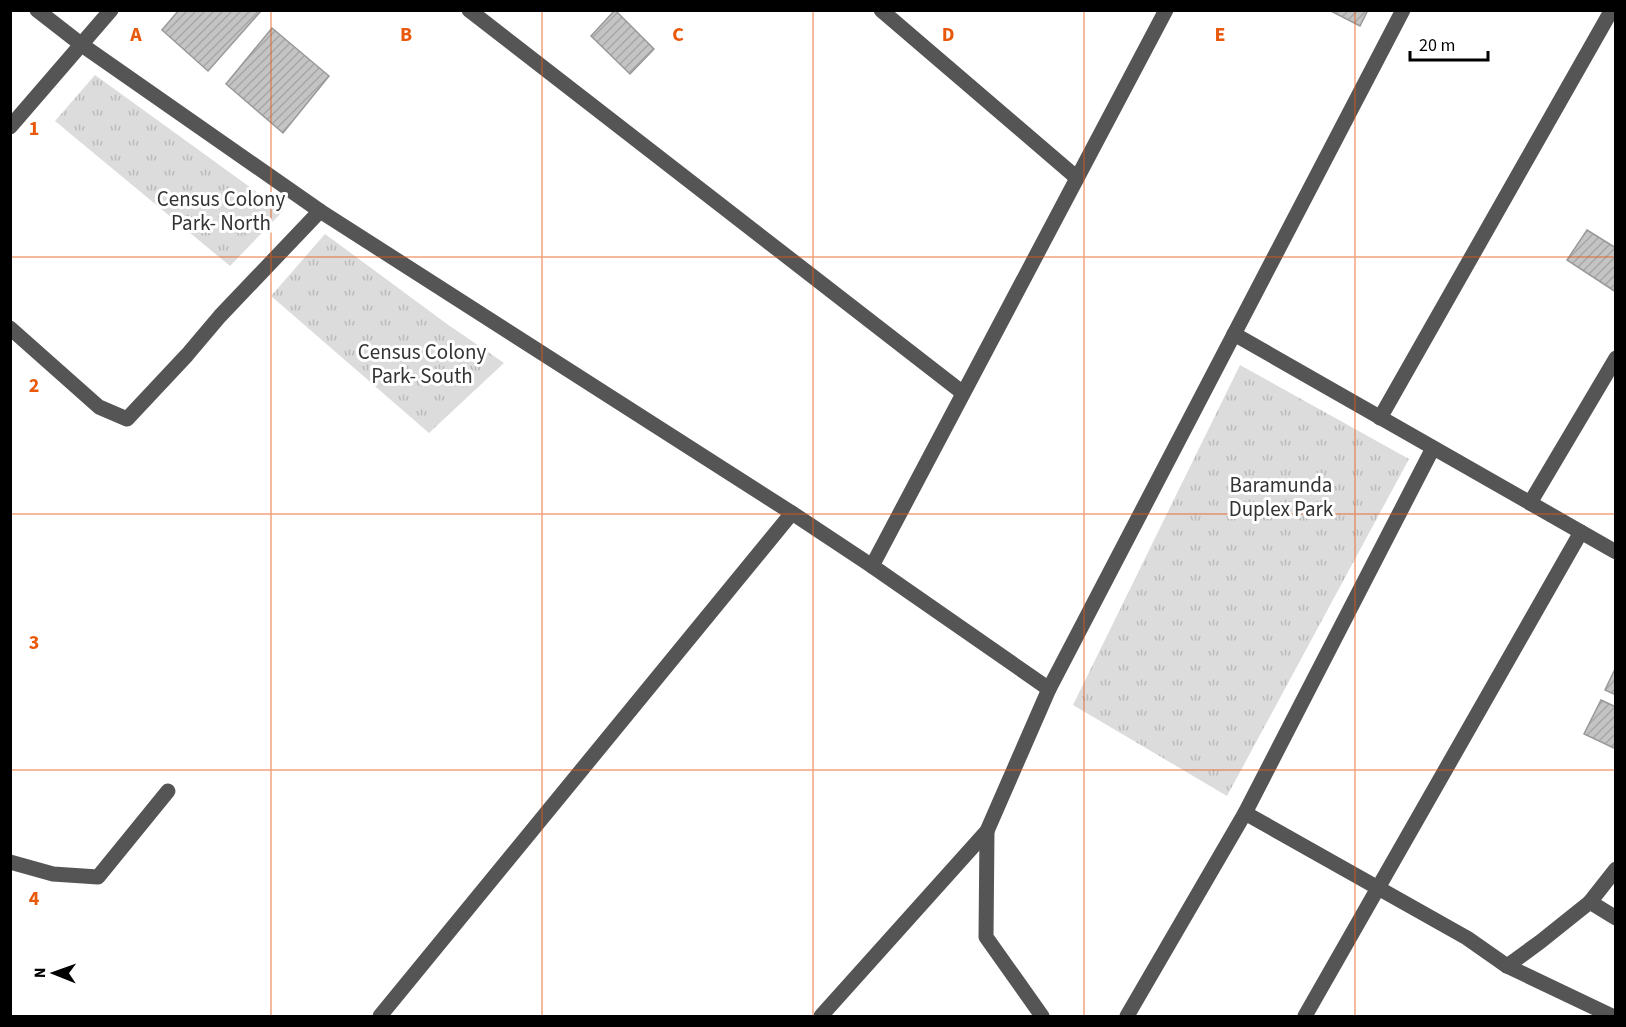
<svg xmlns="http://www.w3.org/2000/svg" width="1626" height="1027" font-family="'Source Sans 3',sans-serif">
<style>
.grass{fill:url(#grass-tufts)}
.building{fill:url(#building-hatch);stroke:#999;stroke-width:1.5}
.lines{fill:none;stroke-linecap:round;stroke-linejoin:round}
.minor{stroke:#555;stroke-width:15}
.grid{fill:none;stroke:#e8590c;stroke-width:1.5;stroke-opacity:0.55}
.labels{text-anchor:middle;stroke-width:6;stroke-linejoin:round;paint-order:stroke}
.park-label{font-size:21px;fill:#333;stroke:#fff}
.grid-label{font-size:20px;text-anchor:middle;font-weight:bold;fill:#e8590c;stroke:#fff;stroke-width:6;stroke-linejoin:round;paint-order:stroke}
</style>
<defs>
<pattern id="grass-tufts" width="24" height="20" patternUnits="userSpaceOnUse" patternTransform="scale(1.5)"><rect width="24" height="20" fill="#dcdcdc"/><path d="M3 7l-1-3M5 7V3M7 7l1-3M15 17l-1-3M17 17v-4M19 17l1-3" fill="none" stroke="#bbb"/></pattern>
<pattern id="building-hatch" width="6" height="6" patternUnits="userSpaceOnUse" patternTransform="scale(1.5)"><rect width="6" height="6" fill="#c4c4c4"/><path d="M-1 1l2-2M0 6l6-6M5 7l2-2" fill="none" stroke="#a7a7a7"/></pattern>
</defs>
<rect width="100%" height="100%" fill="#fff"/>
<!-- grass -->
<g class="grass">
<path d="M95 75 283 211 230 266 55 121Z"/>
<path d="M325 234 447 324 504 363 429 433 271 296Z"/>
<path d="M1240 365 1409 459 1227 796 1073 705Z"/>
</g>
<!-- building -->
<g class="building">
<path d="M179 10H260L261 11 208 71 162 30Z"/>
<path d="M615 10 654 49 630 74 591 36Z"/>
<path d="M1329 10H1368L1360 26Z"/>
<path d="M272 28 329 76 283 133 226 84Z"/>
<path d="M1587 230 1616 248V292L1567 260Z"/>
<path d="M1616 667V695L1605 690Z"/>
<path d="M1601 700 1616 707V749L1584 734Z"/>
</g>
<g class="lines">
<!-- minor -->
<g class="minor">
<path d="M37 10 82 45 320 211 792 513 872 566 1049 689"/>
<path d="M469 10 963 393"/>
<path d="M881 10 1077 178"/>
<path d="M10 127 111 10"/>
<path d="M10 328 99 407 127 419 187 355 220 316 320 211"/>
<path d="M1234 334 1616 552"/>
<path d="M1380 418 1610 13"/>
<path d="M1530 503 1616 358"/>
<path d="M872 566 1166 10"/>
<path d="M1245 813 1467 938 1507 966 1612 1016"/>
<path d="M987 831 986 937 1042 1016"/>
<path d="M10 862 53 874 98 877 168 791"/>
<path d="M1590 902 1616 869"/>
<path d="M1507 966 1540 942 1590 902 1616 918"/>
<path d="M380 1016 792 513"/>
<path d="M821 1016 987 831 1049 689 1403 10"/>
<path d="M1127 1016 1245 813 1433 448"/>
<path d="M1305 1016 1581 532"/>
</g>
</g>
<!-- grid -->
<path class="grid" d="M271 10V1016M542 10V1016M813 10V1016M1084 10V1016M1355 10V1016M10 257H1616M10 514H1616M10 770H1616"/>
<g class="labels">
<!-- park labels -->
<g class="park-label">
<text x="221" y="206">Census Colony<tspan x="221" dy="24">Park- North</tspan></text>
<text x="422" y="359">Census Colony<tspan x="422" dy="24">Park- South</tspan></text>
<text x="1281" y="492">Baramunda<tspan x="1281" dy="24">Duplex Park</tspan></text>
</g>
</g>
<g class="grid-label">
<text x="136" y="41">A</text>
<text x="406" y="41">B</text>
<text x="678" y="41">C</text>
<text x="948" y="41">D</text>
<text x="1220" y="41">E</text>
<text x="34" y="135">1</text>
<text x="34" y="392">2</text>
<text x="34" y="649">3</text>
<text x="34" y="905">4</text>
</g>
<!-- border -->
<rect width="1626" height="1027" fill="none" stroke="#000000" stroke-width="24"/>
<!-- north arrow -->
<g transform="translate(54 973) rotate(271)" stroke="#ffffff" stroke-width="4.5" paint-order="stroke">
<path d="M0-4.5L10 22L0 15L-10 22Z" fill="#000000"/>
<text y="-9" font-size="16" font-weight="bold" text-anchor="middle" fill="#000000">N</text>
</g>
<!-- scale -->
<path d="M1410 51v9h78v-9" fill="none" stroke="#000000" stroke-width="3"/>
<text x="1419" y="51" font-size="18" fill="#000000" stroke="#ffffff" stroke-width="4.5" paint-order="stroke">20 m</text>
</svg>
